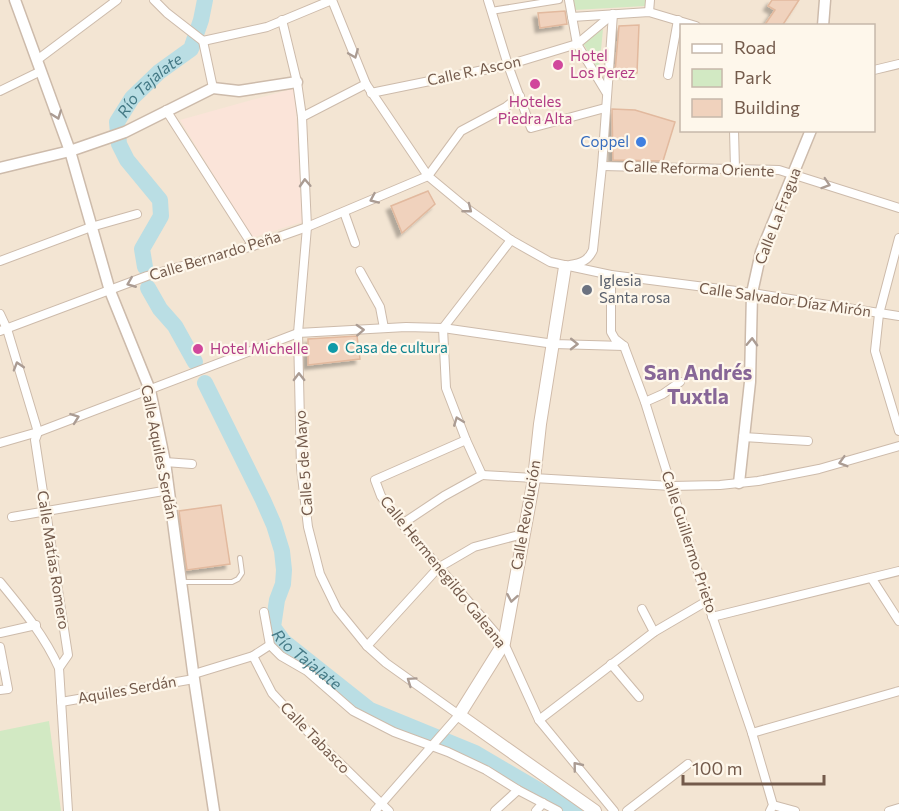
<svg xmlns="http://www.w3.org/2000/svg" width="899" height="811" font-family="Commissioner,sans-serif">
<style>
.residential{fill:#f3e5d3;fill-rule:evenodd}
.commercial{fill:#fbe4d9}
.green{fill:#d2e9c3}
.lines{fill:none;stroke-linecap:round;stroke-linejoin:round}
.river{stroke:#badee4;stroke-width:16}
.building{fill:#f0d2bd;stroke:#e2b99e;stroke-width:1.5;filter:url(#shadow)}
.service-casing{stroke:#cdbbab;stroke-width:6}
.pedestrian-casing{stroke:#cdbbab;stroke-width:8}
.minor-casing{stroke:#cdbbab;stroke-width:10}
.tertiary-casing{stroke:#cdbbab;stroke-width:13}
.secondary-casing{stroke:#d0bba9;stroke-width:14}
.service{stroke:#fff;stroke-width:4}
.pedestrian{stroke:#fff;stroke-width:6}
.minor{stroke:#fff;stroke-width:8}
.tertiary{stroke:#fff;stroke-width:10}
.secondary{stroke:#fff;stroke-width:12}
.oneway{stroke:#ab9c93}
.hotel-dot{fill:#d1479c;stroke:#fef7eb;stroke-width:2}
.shop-dot{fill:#3f7fe0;stroke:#fef7eb;stroke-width:2}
.worship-dot{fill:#6b7280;stroke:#fef7eb;stroke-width:2}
.culture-dot{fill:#0f9aa8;stroke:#fef7eb;stroke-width:2}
.labels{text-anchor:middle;stroke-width:4.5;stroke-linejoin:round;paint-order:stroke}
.hotel-label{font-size:15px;fill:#b23c85;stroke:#fef7eb;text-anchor:start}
.street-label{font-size:15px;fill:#735a4b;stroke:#fef7eb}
.shop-label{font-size:15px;fill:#366cbe;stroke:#fef7eb;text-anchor:end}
.worship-label{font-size:15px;fill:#5b616d;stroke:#fef7eb;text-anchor:start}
.culture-label{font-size:15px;fill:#0d838f;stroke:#fef7eb;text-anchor:start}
.water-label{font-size:16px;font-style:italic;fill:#457a86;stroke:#fef7eb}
.district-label{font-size:21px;font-weight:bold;fill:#876697;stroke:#fef7eb}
</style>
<defs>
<filter id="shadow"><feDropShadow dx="-4.5" dy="4.5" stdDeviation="1.5" flood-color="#0004"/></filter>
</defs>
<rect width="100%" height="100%" fill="#fcf3e5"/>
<!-- residential -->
<path class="residential" d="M0 0H899V811H0ZM682 26H874V130H682Z"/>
<!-- commercial -->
<path class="commercial" d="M295 88 302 222 252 238 180 120Z"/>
<!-- green -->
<g class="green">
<path d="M573 0H645V6L574 10Z"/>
<path d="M603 29 599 71 583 43Z"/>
<path d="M49 721 61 811H0V731Z"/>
</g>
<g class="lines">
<!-- river -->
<g class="river">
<path id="s1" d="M145 267 142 249 161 216 160 200 127 160 119 144 117 122 132 98 159 72 191 49 201 20 205 0"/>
<path d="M148 288 160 309 175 326 195 362"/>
<path id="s2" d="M205 383 263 500 274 525 282 551 284 570 283 584 277 600 273 627 283 641 370 710 475 753 574 811"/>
</g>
</g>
<!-- building -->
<g class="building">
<path d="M772 0H799L782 26H764L775 10 768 6Z"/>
<path d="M565 11 567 24 540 28 538 13Z"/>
<path d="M639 25 637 73 615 72 619 26Z"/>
<path d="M612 109 635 110 675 122 663 161 613 160Z"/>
<path d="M428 191 435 204 402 233 391 206Z"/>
<path d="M357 336 360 359 308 365V339Z"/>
<path d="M221 505 230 564 187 570 179 511Z"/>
</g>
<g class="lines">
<defs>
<path id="service" d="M182 582H232L238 579 242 573 240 558"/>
<path id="pedestrian" d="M491 11 559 0"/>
<g id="minor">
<path d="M154 0 167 13 203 41 213 88"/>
<path d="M332 0 366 84 428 176 469 210 511 240 550 262 611 275 752 293 899 316"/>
<path d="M488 0 508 65 531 128 605 108"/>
<path d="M569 0 577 44 606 92"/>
<path d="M649 12 650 0"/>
<path d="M572 17 649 12 696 26"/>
<path d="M282 20 297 82 302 117 307 227 298 333 301 468 308 527 320 574 337 609 367 646 386 663 459 715 375 811"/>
<path d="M203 41 267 27 332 0"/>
<path d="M37 60 117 0"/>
<path d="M874 70 899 64"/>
<path d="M668 75 678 20"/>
<path d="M0 91 41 71"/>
<path d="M371 93 508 65 577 44 613 14"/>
<path d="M166 110 253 246"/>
<path d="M302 117 366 84"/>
<path d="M734 130 735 169"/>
<path d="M602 166 779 170 899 208"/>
<path d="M344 212 355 243"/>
<path d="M899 238 879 314 875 351 899 431"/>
<path d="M0 261 91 227 137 214"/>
<path d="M570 265C581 263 588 261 593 250L602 166 613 14"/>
<path d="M360 271 380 307 384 328"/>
<path d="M611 275V332L615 339 624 346 645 402 707 601 752 733 773 805 770 811"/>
<path d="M0 314 7 329 38 432 35 440 68 655 59 668 68 811"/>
<path d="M0 331 147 276 253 246 307 227 428 176 461 131 506 107 520 96"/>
<path d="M645 402 663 394 680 382"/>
<path d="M743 437 808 441"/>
<path d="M466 440 375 480 381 496 402 524 504 643 539 720 614 811"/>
<path d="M0 443 38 432 298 333 406 327 443 328 554 344 624 346"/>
<path d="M165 462 192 464"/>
<path d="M482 475 671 486 720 485 758 481 819 469 899 446"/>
<path d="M482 475 466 440 446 388 443 328 511 240"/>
<path d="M12 517 169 490"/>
<path d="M402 524 444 496 482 475"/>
<path d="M872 579 899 621"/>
<path d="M0 582C23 610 44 635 59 668"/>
<path d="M642 609 654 632"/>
<path d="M264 612 270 645 281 656 307 671 353 711 394 732 448 752 486 770 518 790 558 811"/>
<path d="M712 617 899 571"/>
<path d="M0 633 36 625"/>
<path d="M367 646 438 568 474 547 523 534"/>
<path d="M0 647 8 689 0 690"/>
<path d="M253 656 272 693 311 735 389 811"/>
<path d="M611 664 639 697"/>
<path d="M194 674 253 656 270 645"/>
<path d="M61 702 194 679"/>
<path d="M539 720 654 632 707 601"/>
<path d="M752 733 899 691"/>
<path d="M773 805 795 811"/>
<path d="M495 811 518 790"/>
<path d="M536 811 543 803"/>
<path d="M627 811 688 764"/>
<path d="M889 811 899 808"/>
</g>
<g id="tertiary">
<path d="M15 0 70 151 110 291 150 390 165 462 194 679 214 811"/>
<path d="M823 26 825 0"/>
<path d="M0 168 70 151 125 132 213 88 239 91 297 82"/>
<path d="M739 483 750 382 752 293 761 252 811 130"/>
</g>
<path id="secondary" d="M565 267 540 424 534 479 504 643 459 715 595 811"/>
</defs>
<!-- service casing -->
<use href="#service" class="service-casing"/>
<!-- pedestrian casing -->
<use href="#pedestrian" class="pedestrian-casing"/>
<!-- minor casing -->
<use href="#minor" class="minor-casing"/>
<!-- tertiary casing -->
<use href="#tertiary" class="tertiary-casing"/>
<!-- secondary casing -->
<use href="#secondary" class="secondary-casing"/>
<!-- service -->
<use href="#service" class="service"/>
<!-- pedestrian -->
<use href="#pedestrian" class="pedestrian"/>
<!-- minor -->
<use href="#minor" class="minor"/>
<!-- tertiary -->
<use href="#tertiary" class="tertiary"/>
<!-- secondary -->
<use href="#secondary" class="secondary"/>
</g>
<!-- one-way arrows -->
<defs><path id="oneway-chevron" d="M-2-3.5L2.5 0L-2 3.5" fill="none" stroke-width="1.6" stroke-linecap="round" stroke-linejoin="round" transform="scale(1.5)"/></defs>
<g class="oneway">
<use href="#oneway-chevron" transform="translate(354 54) rotate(68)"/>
<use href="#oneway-chevron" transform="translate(57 115) rotate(70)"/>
<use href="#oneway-chevron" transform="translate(305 183) rotate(-93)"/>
<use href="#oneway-chevron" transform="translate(826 184) rotate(18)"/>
<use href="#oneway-chevron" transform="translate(374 199) rotate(156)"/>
<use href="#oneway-chevron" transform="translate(468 209) rotate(38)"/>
<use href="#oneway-chevron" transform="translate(131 283) rotate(158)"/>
<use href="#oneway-chevron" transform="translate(360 330) rotate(-3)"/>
<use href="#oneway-chevron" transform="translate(752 342) rotate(-88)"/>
<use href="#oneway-chevron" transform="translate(574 344) rotate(1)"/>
<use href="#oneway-chevron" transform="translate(18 366) rotate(-107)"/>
<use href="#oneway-chevron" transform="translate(299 377) rotate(-91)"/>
<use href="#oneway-chevron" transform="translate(75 418) rotate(-20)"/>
<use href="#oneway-chevron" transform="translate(458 421) rotate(-111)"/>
<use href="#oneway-chevron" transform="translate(843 462) rotate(164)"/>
<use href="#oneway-chevron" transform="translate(512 598) rotate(100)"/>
<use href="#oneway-chevron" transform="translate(411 681) rotate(-145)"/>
<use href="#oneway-chevron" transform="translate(577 766) rotate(-129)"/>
</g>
<!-- markers -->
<g class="hotel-dot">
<circle cx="558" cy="65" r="6"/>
<circle cx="535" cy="84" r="6"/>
<circle cx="198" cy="349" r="6"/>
</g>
<circle class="shop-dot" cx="641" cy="142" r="6"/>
<circle class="worship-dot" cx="587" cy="290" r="6"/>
<circle class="culture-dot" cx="333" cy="348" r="6"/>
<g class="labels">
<!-- hotel labels -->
<g class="hotel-label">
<text x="570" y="61">Hotel<tspan x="570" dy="17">Los Perez</tspan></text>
<text x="535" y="107" text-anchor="middle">Hoteles<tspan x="535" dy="17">Piedra Alta</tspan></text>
<text x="210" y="354">Hotel Michelle</text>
</g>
<!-- street labels -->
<g class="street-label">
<text transform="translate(474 71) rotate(-12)" y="5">Calle R. Ascon</text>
<text transform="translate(699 169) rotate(2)" y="5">Calle Reforma Oriente</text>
<text transform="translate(778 216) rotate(-69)" y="5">Calle La Fragua</text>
<text transform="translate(215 256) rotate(-17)" y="5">Calle Bernardo Peña</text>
<text transform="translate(785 300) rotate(8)" y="5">Calle Salvador Díaz Mirón</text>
<text transform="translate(159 452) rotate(79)" y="5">Calle Aquiles Serdán</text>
<text transform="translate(304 463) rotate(-94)" y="5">Calle 5 de Mayo</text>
<text transform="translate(526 515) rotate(-80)" y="5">Calle Revolución</text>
<text transform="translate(689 542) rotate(72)" y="5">Calle Guillermo Prieto</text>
<text transform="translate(53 560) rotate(81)" y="5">Calle Matías Romero</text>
<text transform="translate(443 572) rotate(51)" y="5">Calle Hermenegildo Galeana</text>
<text transform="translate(127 690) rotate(-10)" y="5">Aquiles Serdán</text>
<text transform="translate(315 738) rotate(46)" y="5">Calle Tabasco</text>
</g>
<!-- shop labels -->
<g class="shop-label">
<text x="629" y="147">Coppel</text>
</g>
<!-- worship labels -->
<g class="worship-label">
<text x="599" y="286">Iglesia<tspan x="599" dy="17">Santa rosa</tspan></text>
</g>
<!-- culture labels -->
<g class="culture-label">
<text x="345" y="353">Casa de cultura</text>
</g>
<!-- water labels -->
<g class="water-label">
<text dy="6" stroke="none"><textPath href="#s1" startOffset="214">Río Tajalate</textPath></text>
<text dy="6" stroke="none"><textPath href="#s2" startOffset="310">Río Tajalate</textPath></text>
</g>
<!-- district labels -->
<g class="district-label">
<text x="698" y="380">San Andrés<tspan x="698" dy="24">Tuxtla</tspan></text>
</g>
</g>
<!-- legend -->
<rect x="680" y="24" width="195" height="108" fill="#fef7eb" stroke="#c6b8ab" stroke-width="1.5"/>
<rect x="692" y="44" width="30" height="9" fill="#ffffff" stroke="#c6b8ab" stroke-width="1.5"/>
<text x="734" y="54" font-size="18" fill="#735a4b">Road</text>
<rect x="692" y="69" width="30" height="18" fill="#d2e9c3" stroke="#c6b8ab" stroke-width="1.5"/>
<text x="734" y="84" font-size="18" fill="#735a4b">Park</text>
<rect x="692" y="99" width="30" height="18" fill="#f0d2bd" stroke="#c6b8ab" stroke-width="1.5"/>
<text x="734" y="114" font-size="18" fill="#735a4b">Building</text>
<!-- scale -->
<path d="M683 775v9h141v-9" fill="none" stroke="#735a4b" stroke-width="3"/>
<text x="692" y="775" font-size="18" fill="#735a4b" stroke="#fef7eb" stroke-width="4.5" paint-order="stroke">100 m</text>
</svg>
